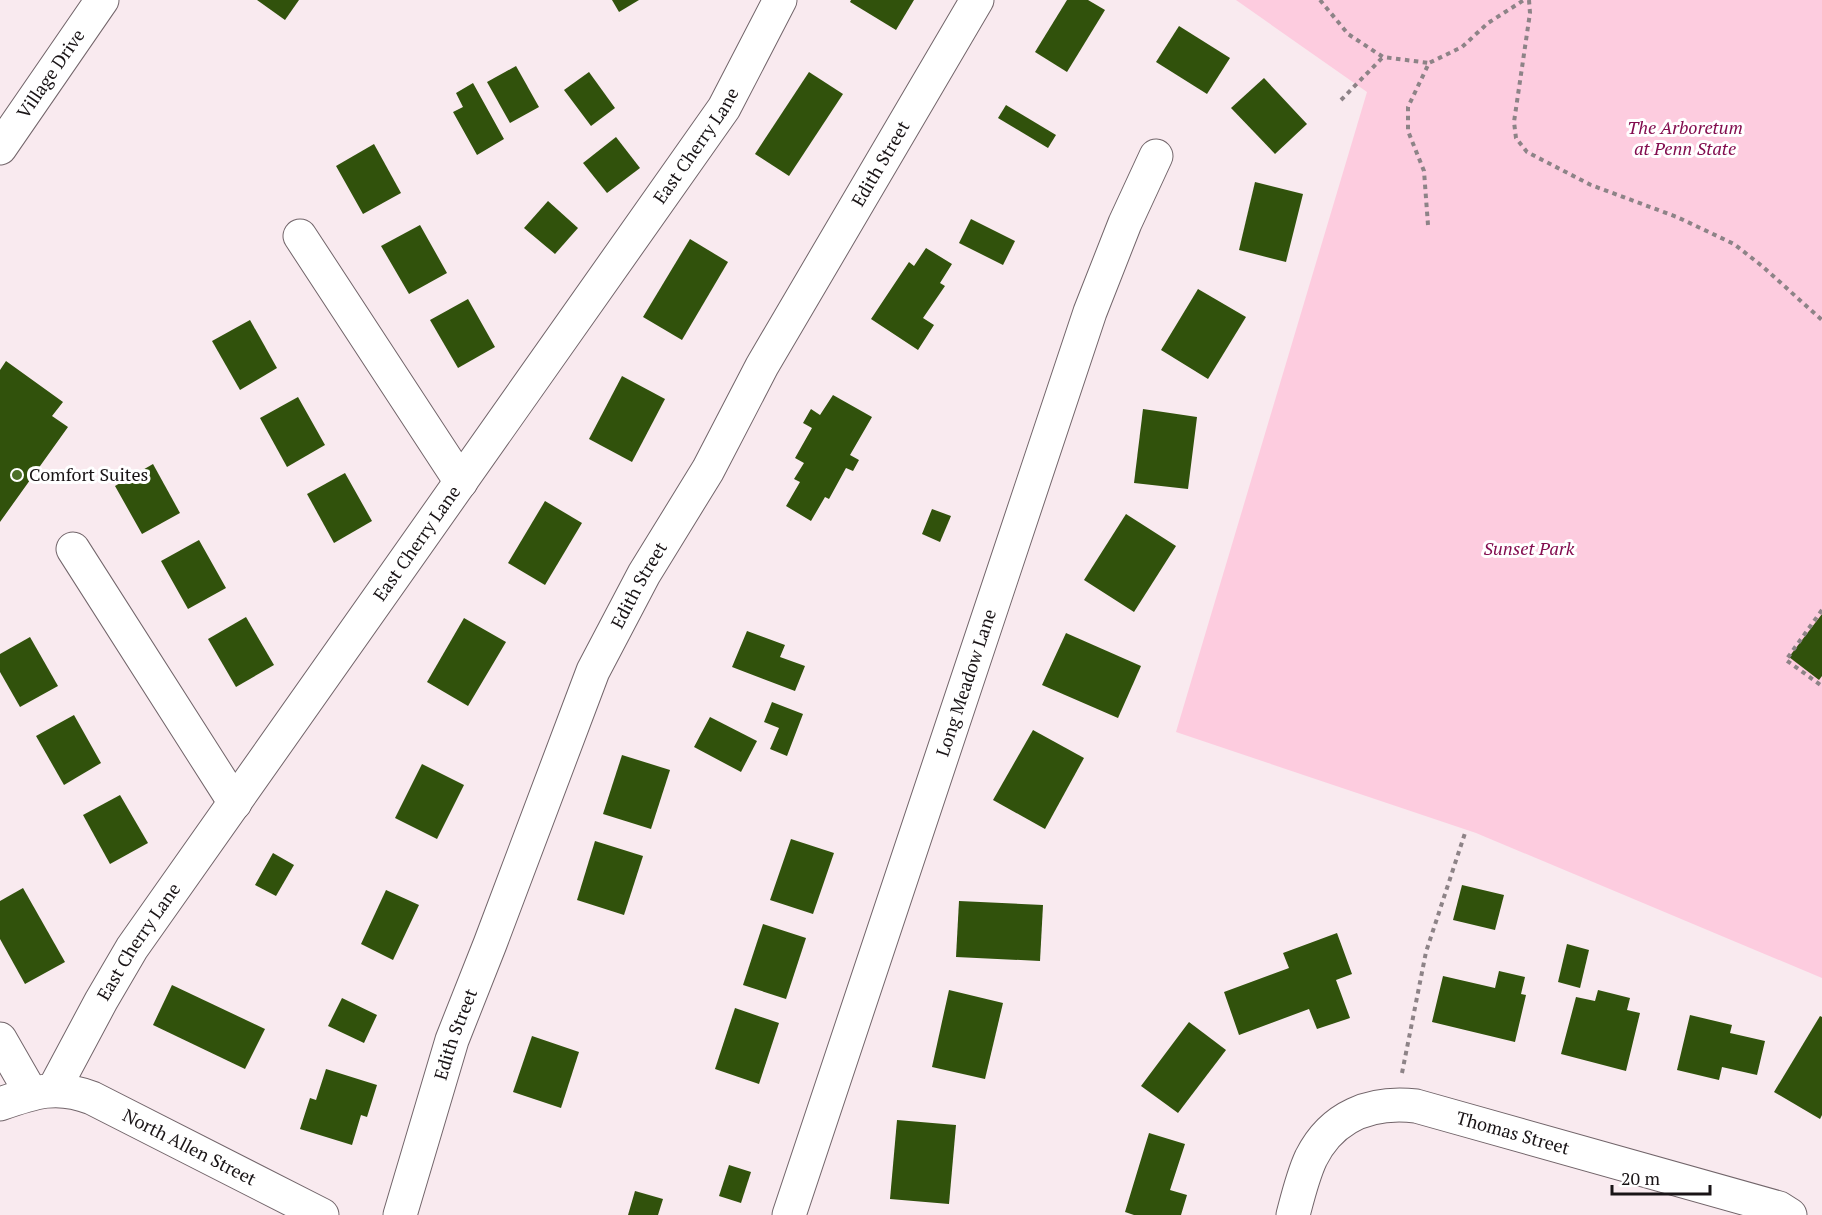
<svg xmlns="http://www.w3.org/2000/svg" width="1822" height="1215" font-family="'PT Serif',serif">
<style>
.green{fill:#fdccdf}
.building{fill:#31520c}
.lines{fill:none;stroke-linecap:round;stroke-linejoin:round}
.minor-casing{stroke:#72656a;stroke-width:35}
.path{stroke:#8d8387;stroke-width:4;stroke-dasharray:4.5 4.5;stroke-linecap:butt}
.minor{stroke:#fff;stroke-width:33}
.poi-dot{fill:#4b6f28;stroke:#fff;stroke-width:2}
.labels{text-anchor:middle;stroke-width:6;stroke-linejoin:round;paint-order:stroke}
.street-label{font-size:18px;fill:#191416;stroke:#fff}
.park-label{font-size:18px;font-style:italic;fill:#830d4f;stroke:#fff}
.poi-label{font-size:18px;fill:#191416;stroke:#fff;text-anchor:start}
</style>
<rect width="100%" height="100%" fill="#f9eaef"/>
<!-- green -->
<path class="green" d="M1236 0H1822V978L1476 833 1176 732 1367 92Z"/>
<!-- building -->
<g class="building">
<path d="M257 0H299L285 20Z"/>
<path d="M612 0H639L619 12Z"/>
<path d="M851 0H914L896 30 850 2Z"/>
<path d="M1067 0H1088L1105 10 1067 72 1035 52Z"/>
<path d="M1179 26 1230 58 1207 94 1156 62Z"/>
<path d="M516 66 539 107 510 123 487 82Z"/>
<path d="M589 72 615 108 591 126 564 90Z"/>
<path d="M809 72 843 94 789 176 755 154Z"/>
<path d="M1264 78 1307 124 1275 154 1231 108Z"/>
<path d="M473 83 504 139 477 155 453 112 463 107 456 93Z"/>
<path d="M1006 105 1056 135 1048 148 998 118Z"/>
<path d="M616 137 640 168 607 193 583 163Z"/>
<path d="M374 144 401 193 363 214 336 166Z"/>
<path d="M1255 182 1303 194 1286 262 1239 250Z"/>
<path d="M548 201 578 228 555 254 524 228Z"/>
<path d="M971 219 1015 241 1003 265 959 243Z"/>
<path d="M420 225 447 273 409 294 381 246Z"/>
<path d="M690 239 728 262 682 340 643 317Z"/>
<path d="M926 248 952 264 940 283 945 286 923 318 934 325 918 350 871 319 909 262 914 266Z"/>
<path d="M1198 289 1246 317 1208 379 1161 350Z"/>
<path d="M468 299 495 347 458 368 430 320Z"/>
<path d="M250 320 277 368 240 390 212 341Z"/>
<path d="M6 361 63 402 52 416 68 427 0 522V370Z"/>
<path d="M622 376 665 399 632 462 589 439Z"/>
<path d="M833 395 872 417 850 455 859 460 853 471 846 468 829 499 825 497 811 521 786 506 800 482 794 479 804 463 795 458 812 428 803 423 811 409 820 415Z"/>
<path d="M298 397 325 445 287 467 260 418Z"/>
<path d="M1143 409 1197 417 1188 489 1134 483Z"/>
<path d="M153 464 180 513 142 534 115 486Z"/>
<path d="M345 473 372 521 334 543 307 494Z"/>
<path d="M545 501 582 523 545 585 508 563Z"/>
<path d="M932 509 951 516 940 542 922 534Z"/>
<path d="M1126 514 1176 546 1134 612 1084 580Z"/>
<path d="M199 540 226 588 188 609 161 561Z"/>
<path d="M1822 614V676L1819 680 1789 657Z"/>
<path d="M246 617 274 665 236 687 208 639Z"/>
<path d="M464 618 506 642 468 706 427 682Z"/>
<path d="M747 631 785 645 780 657 805 666 795 691 732 667Z"/>
<path d="M1066 633 1141 666 1118 718 1042 685Z"/>
<path d="M30 637 58 686 20 707 0 672V654Z"/>
<path d="M772 702 803 714 787 756 770 749 779 728 764 722Z"/>
<path d="M74 715 101 763 64 785 36 736Z"/>
<path d="M710 717 757 741 741 772 694 747Z"/>
<path d="M1033 730 1084 758 1045 829 993 800Z"/>
<path d="M622 755 670 770 651 829 603 814Z"/>
<path d="M422 764 464 785 437 839 395 818Z"/>
<path d="M120 795 148 843 110 864 83 815Z"/>
<path d="M791 839 834 853 813 914 770 900Z"/>
<path d="M595 841 643 856 624 915 577 900Z"/>
<path d="M273 853 294 865 276 896 255 885Z"/>
<path d="M1462 885 1504 895 1495 930 1453 920Z"/>
<path d="M23 888 65 962 25 984 0 939V901Z"/>
<path d="M386 890 419 905 393 960 361 944Z"/>
<path d="M959 901 1043 905 1040 961 956 957Z"/>
<path d="M763 924 806 938 786 999 743 985Z"/>
<path d="M1337 933 1352 974 1336 980 1350 1018 1317 1029 1309 1009 1239 1035 1224 992 1289 968 1283 953Z"/>
<path d="M1567 944 1589 950 1580 988 1558 982Z"/>
<path d="M1499 971 1525 977 1521 994 1526 995 1515 1042 1432 1022 1443 976 1495 988Z"/>
<path d="M172 985 265 1029 245 1069 153 1025Z"/>
<path d="M949 990 1003 1003 985 1079 932 1067Z"/>
<path d="M1598 990 1630 998 1627 1010 1640 1013 1626 1071 1561 1054 1576 997 1595 1001Z"/>
<path d="M342 998 377 1015 364 1043 328 1026Z"/>
<path d="M735 1008 779 1023 759 1084 715 1069Z"/>
<path d="M1690 1015 1732 1025 1730 1033 1765 1041 1757 1075 1722 1067 1719 1080 1677 1070Z"/>
<path d="M1820 1016 1822 1017V1115L1820 1119 1774 1092Z"/>
<path d="M1189 1022 1226 1050 1178 1113 1141 1086Z"/>
<path d="M532 1036 579 1052 561 1108 513 1092Z"/>
<path d="M326 1069 377 1085 367 1117 361 1115 352 1145 300 1129 310 1098 316 1100Z"/>
<path d="M897 1120 956 1125 949 1204 890 1199Z"/>
<path d="M1149 1133 1185 1144 1170 1190 1187 1195 1181 1215H1134L1125 1212Z"/>
<path d="M729 1165 751 1172 741 1203 719 1196Z"/>
<path d="M635 1191 663 1199 658 1215H628Z"/>
</g>
<g class="lines">
<defs>
<g id="minor">
<path id="s1" d="M0 148 102 0"/>
<path d="M300 236 461 482"/>
<path d="M73 549 235 803"/>
<path d="M0 1039 31 1093"/>
<path id="s2" d="M54 1089 101 1001 132 948 724 108 780 0"/>
<path id="s3" d="M0 1104C34 1092 57 1084 92 1098L322 1215"/>
<path id="s4" d="M400 1215 452 1040 490 944 593 671 644 574 708 470 762 366 977 0"/>
<path id="s5" d="M789 1215 1090 312 1125 223 1156 156"/>
<path id="s6" d="M1293 1215C1298 1196 1303 1175 1311 1158 1332 1116 1371 1101 1416 1106L1779 1208 1790 1215"/>
</g>
</defs>
<!-- minor casing -->
<use href="#minor" class="minor-casing"/>
<!-- path -->
<g class="path">
<path d="M1320 0 1348 34 1383 57 1429 63"/>
<path d="M1529 0 1530 13 1514 122 1516 138 1527 152 1591 185 1677 217 1734 244 1762 266 1822 320"/>
<path d="M1341 100 1383 57"/>
<path d="M1428 225 1424 171 1408 131V107L1429 63 1462 47 1488 23 1524 0"/>
<path d="M1822 610 1786 660 1822 686"/>
<path d="M1402 1073 1426 952 1466 830"/>
</g>
<!-- minor -->
<use href="#minor" class="minor"/>
</g>
<!-- markers -->
<circle class="poi-dot" cx="17" cy="475" r="6"/>
<g class="labels">
<!-- street labels -->
<g class="street-label">
<text dy="6" stroke="none"><textPath href="#s1" startOffset="90">Village Drive</textPath></text>
<text dy="6" stroke="none"><textPath href="#s2" startOffset="1142">East Cherry Lane</textPath></text>
<text dy="6" stroke="none"><textPath href="#s4" startOffset="1161">Edith Street</textPath></text>
<text dy="6" stroke="none"><textPath href="#s2" startOffset="656">East Cherry Lane</textPath></text>
<text dy="6" stroke="none"><textPath href="#s4" startOffset="675">Edith Street</textPath></text>
<text dy="6" stroke="none"><textPath href="#s5" startOffset="561">Long Meadow Lane</textPath></text>
<text dy="6" stroke="none"><textPath href="#s2" startOffset="170">East Cherry Lane</textPath></text>
<text dy="6" stroke="none"><textPath href="#s4" startOffset="189">Edith Street</textPath></text>
<text dy="6" stroke="none"><textPath href="#s6" startOffset="286">Thomas Street</textPath></text>
<text dy="6" stroke="none"><textPath href="#s3" startOffset="204">North Allen Street</textPath></text>
</g>
<!-- park labels -->
<g class="park-label">
<text x="1685" y="134">The Arboretum<tspan x="1685" dy="21">at Penn State</tspan></text>
<text x="1529" y="555">Sunset Park</text>
</g>
<!-- poi labels -->
<g class="poi-label">
<text x="29" y="481">Comfort Suites</text>
</g>
</g>
<!-- scale -->
<path d="M1612 1185v9h98v-9" fill="none" stroke="#191416" stroke-width="3"/>
<text x="1621" y="1185" font-size="18" fill="#191416" stroke="#ffffff" stroke-width="4.5" paint-order="stroke">20 m</text>
</svg>
